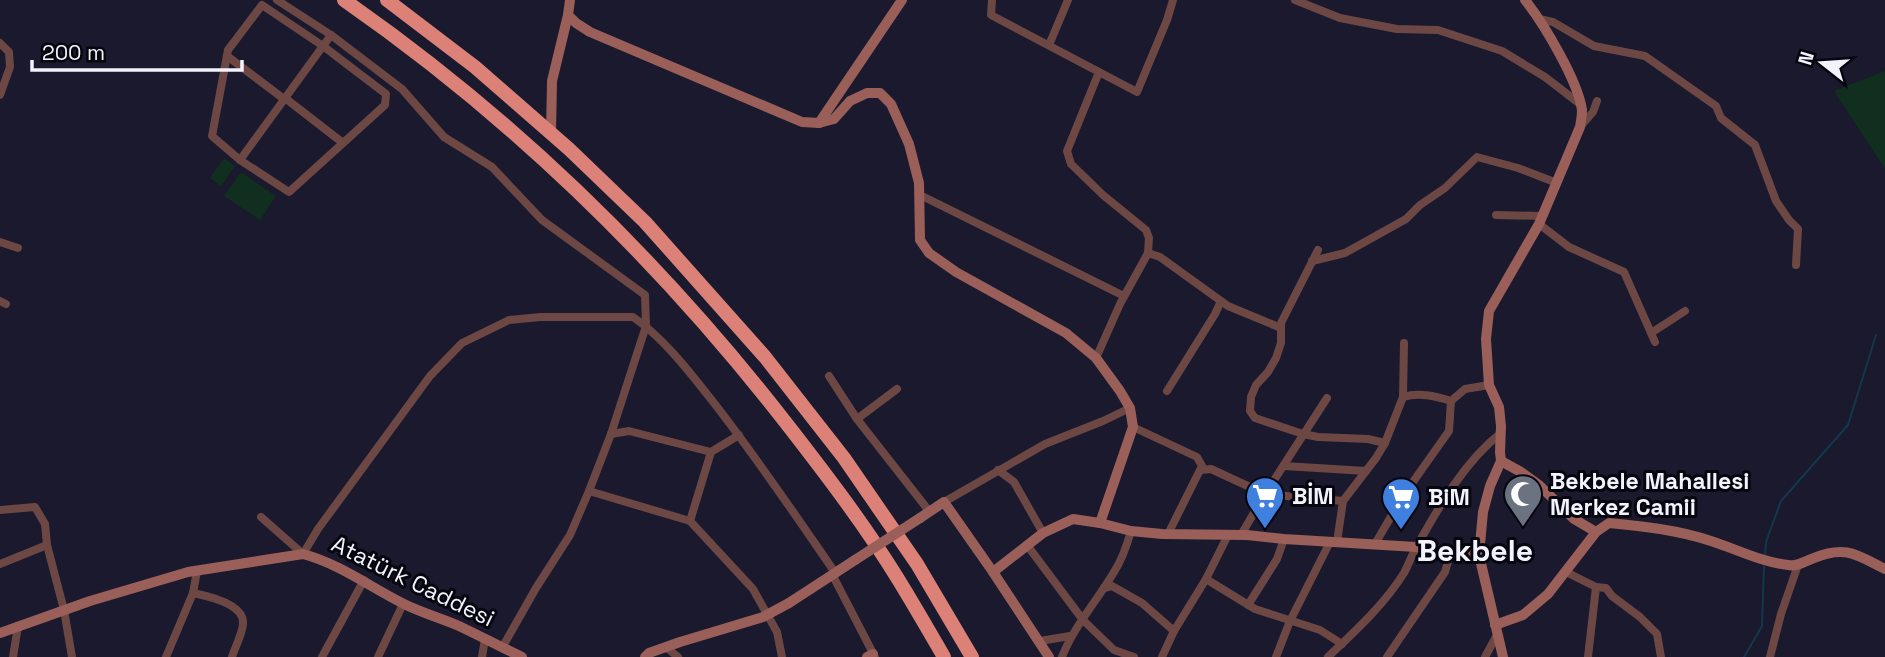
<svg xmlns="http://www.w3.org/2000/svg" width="1885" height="657" font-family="'Space Grotesk',sans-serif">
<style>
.green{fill:#112f1e}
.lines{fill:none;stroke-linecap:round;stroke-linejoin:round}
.stream{stroke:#14384b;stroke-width:2}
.street{stroke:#6c4743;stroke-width:8}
.secondary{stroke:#995f58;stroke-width:10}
.highway{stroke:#db8177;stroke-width:14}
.secondary-bridge{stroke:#995f58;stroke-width:10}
.labels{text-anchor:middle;stroke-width:6;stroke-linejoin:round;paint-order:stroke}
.poi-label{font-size:23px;font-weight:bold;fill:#f3f3fe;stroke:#06060e;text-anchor:start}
.street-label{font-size:23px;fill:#f3f3fe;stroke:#06060e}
.district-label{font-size:30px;font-weight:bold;fill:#f3f3fe;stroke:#06060e}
</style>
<rect width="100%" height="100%" fill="#1a192d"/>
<!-- green -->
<g class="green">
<path d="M1885 71V169L1834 91Z"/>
<path d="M224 158 235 166 221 186 210 178Z"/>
<path d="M241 172 276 196 260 220 224 196Z"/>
</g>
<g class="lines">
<!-- stream -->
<g class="stream">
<path d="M1765 557 1766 542 1781 501 1848 425 1876 335"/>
<path d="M1744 657 1762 626 1764 566"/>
</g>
<!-- street -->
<g class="street">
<path d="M277 0 331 35 402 89 444 137 492 167 542 220 645 295 646 326 611 434 589 491 570 535 536 588 502 648"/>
<path d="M992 0 991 15 1137 92 1167 20 1173 0"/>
<path d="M1295 0 1340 18 1397 29 1438 30 1502 51 1545 77 1580 104"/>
<path d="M262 5 323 46 386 94 385 105 289 192 240 160 212 136 228 50Z"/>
<path d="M1539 19 1553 22 1594 46 1645 56 1716 106 1721 118 1755 145 1776 201 1789 220 1798 229 1796 265"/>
<path d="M0 43 9 52 10 67 0 95"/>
<path d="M1049 45 1068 0"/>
<path d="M227 56 284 99"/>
<path d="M285 98 343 143"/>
<path d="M1580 127 1593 112 1597 101"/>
<path d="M240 160 331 35"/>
<path d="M920 195 1124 296"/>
<path d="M1496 215 1542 216"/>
<path d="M1539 224 1569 247 1624 272 1655 342"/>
<path d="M0 242 18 248"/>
<path d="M1318 250 1281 323V343L1276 358 1268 372 1256 385 1251 397 1250 411 1255 418 1303 434 1318 437 1368 439 1385 443"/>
<path d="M1148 253 1160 257 1221 301 1215 314 1167 391"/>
<path d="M1312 261 1345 253 1406 219 1420 205 1445 188 1477 157 1518 168 1557 183"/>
<path d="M0 301 6 304"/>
<path d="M1221 301 1228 306 1281 328"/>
<path d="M1651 333 1685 311"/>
<path d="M1096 358 1120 304 1148 253 1149 238 1146 230 1103 195 1071 164 1067 151 1099 72"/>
<path d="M829 376 857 419 929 511"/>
<path d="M1403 397C1419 392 1435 396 1451 401L1465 389 1489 385"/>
<path d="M857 419 897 389"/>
<path d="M1133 427 1197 457 1202 466 1168 534"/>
<path d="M611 434 629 431 711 452"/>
<path d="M1284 466 1366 471"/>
<path d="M998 470 1014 482 1043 533"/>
<path d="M1201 470 1211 469 1265 494 1343 501"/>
<path d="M589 491 690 521 753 589 777 632 782 657"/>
<path d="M944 502 1045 444 1103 421 1130 408"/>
<path d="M0 510 35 507 45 524 47 545 64 610 72 657"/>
<path d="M261 517 303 554 318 529 430 376 462 343 509 320 541 317H633C664 338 691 374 714 403 757 458 796 516 836 574"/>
<path d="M690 521 711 452 739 435"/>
<path d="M1241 535 1265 494 1327 398"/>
<path d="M1337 542 1343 501 1376 458 1385 443 1403 397 1404 343"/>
<path d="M1375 544 1403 496 1449 431 1451 401"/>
<path d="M1027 545 1083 620 1114 650 1134 657"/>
<path d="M0 564 47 545"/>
<path d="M1566 572 1596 587 1606 588 1612 596 1640 617 1657 634 1661 657"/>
<path d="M833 576 875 657"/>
<path d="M1206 579 1255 609 1320 630 1342 644"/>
<path d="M1104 588 1112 586 1142 603 1174 631"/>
<path d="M193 593C208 596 245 604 243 624 242 635 235 647 232 657"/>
<path d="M1248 605 1277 559 1284 539"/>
<path d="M1040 641 1070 636"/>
<path d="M666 647 678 657"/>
<path d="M13 657 18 626"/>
<path d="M166 657 193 593 197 571"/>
<path d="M322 657 364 580"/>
<path d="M378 657 403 604"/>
<path d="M482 657 485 639"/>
<path d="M1062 657C1074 626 1097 601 1114 572 1122 560 1127 545 1131 531"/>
<path d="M1162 657 1174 631 1206 579 1228 535"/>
<path d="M1276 657 1290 621 1330 542"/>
<path d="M1328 657C1355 631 1384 605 1404 573 1409 564 1412 554 1418 544 1440 505 1465 461 1501 433"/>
<path d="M1387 657 1445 572 1451 551"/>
<path d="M1485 657 1497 635"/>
<path d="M1588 657 1596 587"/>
<path d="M1770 657 1781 614 1798 565"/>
</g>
<!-- secondary -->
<g class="secondary">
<path d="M570 0 568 15 576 23 590 32 802 122 819 123 834 119 850 101 867 93H880L891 104 909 144 919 183 920 240 929 253 956 272 1066 333 1096 358 1120 391 1130 408 1133 427 1100 523"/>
<path d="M819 123 902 0"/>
<path d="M551 133 552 81 568 15"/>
<path d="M1501 461 1521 472 1539 485 1574 519 1596 532"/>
<path d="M920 518 944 502 993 572 1049 657"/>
<path d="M993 572 1043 533 1073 519 1100 523 1131 531 1162 534 1247 535 1284 539 1416 547 1479 555"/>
<path d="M1495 625 1523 615 1548 594 1596 532 1609 523C1642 526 1678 530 1711 541 1736 549 1761 562 1788 565 1798 567 1805 561 1814 558 1846 545 1857 555 1885 569"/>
<path d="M0 633 90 601 188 572 303 554C340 564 370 587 404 604 422 613 441 618 459 626 480 636 501 647 522 657"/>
<path d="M645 657 649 653 680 642 763 617 789 603 855 560"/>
<path d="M867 657 873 654"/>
<path d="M1503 657 1479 555 1483 512 1490 486 1501 461 1500 452 1501 426 1499 407 1489 385 1486 339 1489 311 1539 224 1580 127C1581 121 1582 116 1582 110 1578 81 1544 24 1525 0"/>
</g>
<!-- highway -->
<g class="highway">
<path d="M344 0C515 119 663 264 790 428 828 477 866 527 898 579 914 605 929 631 944 657"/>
<path d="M387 0 475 67 569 149 645 222 765 357 844 458 917 564 972 657"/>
</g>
<!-- secondary-bridge -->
<path class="secondary-bridge" d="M855 560 920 518"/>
</g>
<!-- icons -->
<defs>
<symbol id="mosque-pin" viewBox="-11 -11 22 30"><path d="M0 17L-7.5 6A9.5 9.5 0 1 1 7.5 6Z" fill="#6b7280" stroke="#06060e"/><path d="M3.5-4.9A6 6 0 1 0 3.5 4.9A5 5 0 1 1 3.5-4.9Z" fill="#fff"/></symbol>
<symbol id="supermarket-pin" viewBox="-11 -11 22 30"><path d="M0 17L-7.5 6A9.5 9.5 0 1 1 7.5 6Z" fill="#3f7fe0" stroke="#06060e"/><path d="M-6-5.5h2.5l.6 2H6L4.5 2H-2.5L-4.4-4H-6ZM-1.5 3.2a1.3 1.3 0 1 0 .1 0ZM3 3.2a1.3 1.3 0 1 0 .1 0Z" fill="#fff"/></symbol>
</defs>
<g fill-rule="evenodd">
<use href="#mosque-pin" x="1501" y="472" width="44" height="60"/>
<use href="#supermarket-pin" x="1243" y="474" width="44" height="60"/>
<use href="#supermarket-pin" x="1379" y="475" width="44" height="60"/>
</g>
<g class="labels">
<!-- poi labels -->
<g class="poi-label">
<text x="1550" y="489">Bekbele Mahallesi<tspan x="1550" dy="26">Merkez Camii</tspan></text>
<text x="1292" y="504">BİM</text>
<text x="1428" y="505">BiM</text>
</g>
<!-- street labels -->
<g class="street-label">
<text transform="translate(413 581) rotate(26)" y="8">Atatürk Caddesi</text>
</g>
<!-- district labels -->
<g class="district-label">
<text x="1475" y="561">Bekbele</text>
</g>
</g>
<!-- north arrow -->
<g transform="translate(1822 63) rotate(287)" stroke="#06060e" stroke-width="5" paint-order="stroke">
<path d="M0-5L12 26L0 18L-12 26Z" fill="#f3f3fe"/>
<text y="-10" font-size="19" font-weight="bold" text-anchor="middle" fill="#f3f3fe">N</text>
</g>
<!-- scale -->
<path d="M32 60v10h210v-10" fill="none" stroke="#f3f3fe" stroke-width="3.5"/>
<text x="42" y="60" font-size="21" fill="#f3f3fe" stroke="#06060e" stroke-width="5" paint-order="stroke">200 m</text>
</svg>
